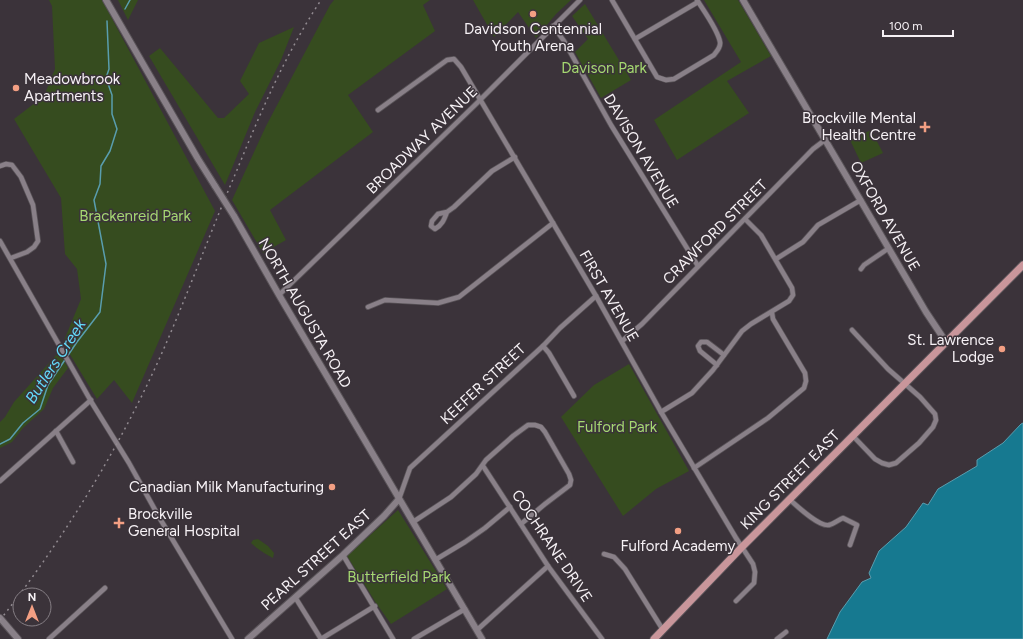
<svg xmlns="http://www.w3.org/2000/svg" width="1023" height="639" font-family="Figtree,sans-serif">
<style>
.green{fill:#364c1f}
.water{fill:#167990;stroke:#599dae}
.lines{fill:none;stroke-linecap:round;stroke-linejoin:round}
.stream{stroke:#599dae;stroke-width:1.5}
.street-casing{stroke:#595358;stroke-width:6}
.secondary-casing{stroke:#595358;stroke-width:8}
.primary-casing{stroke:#595358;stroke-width:9}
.street{stroke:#898088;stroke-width:4.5}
.secondary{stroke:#898088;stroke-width:6}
.primary{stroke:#c9969b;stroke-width:7}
.rail{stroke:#928b91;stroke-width:1.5;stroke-dasharray:2 4;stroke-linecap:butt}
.secondary-bridge-casing{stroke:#595358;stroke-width:8;stroke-linecap:butt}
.secondary-bridge{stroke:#898088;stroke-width:6}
.poi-dot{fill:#f39f83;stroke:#3b333a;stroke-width:1.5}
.labels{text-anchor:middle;stroke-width:3;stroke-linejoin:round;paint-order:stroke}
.poi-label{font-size:15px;fill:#f6f1f5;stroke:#3b333a;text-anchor:end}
.park-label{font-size:15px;fill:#a5d871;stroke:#3b333a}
.street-label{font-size:15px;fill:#f6f1f5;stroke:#3b333a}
.water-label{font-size:16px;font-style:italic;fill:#63daf9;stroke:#3b333a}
</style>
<rect width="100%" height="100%" fill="#3b333a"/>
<!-- green -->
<g class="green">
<path d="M49 0H102L215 211 132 403 114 380 97 399 63 343 81 299 77 269 65 254 61 198 14 119 44 96 55 69 52 6Z"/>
<path d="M118 0H138L128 20Z"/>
<path d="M334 0H430L423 5 435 31 348 95 373 132 270 210 286 240 263 253 232 200 266 126 330 5Z"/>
<path d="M473 0H571L556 14 536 38 518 12 494 37Z"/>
<path d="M704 0H738L771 56 727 81 749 113 677 160 654 120 741 62Z"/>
<path d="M585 4 631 80 601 98 575 52 588 39 572 16Z"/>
<path d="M294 27 281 60 255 112 225 185 149 56 160 48 218 118H224L249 94 240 81 259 43Z"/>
<path d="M871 130 883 153 861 163 850 140Z"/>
<path d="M59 352 68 368 53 388 44 409 23 428 12 442 0 448V422L5 417 14 402Z"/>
<path d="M629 364 689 471 656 489 623 516 561 417 594 385Z"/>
<path d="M398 510 447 589 391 624 376 603 347 556Z"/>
<path d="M258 539 268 546 274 553 273 558C267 555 256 548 251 543L253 540Z"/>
</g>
<!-- water -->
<path class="water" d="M1023 423V639H827L840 612 862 582 871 578 869 573 879 551 906 527 923 503 928 505 938 489 977 466V460L1003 443 1021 424Z"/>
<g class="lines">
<!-- stream -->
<g class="stream">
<path d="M125 9 130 0"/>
<path d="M0 444 10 439 23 423 40 409 48 385 77 342 100 312 106 264 94 200 100 184 101 166 110 151 117 129 112 114V95L106 78 109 69 107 21"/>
</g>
<defs>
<g id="street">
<path d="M612 0 657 77 666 80 674 79 714 55C717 51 721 47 720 42 718 30 704 11 697 0"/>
<path d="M553 26 564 41 611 125 698 266"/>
<path d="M635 39 698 2"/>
<path d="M378 110 447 60 454 59 461 67 596 296 661 412 736 538 753 564 755 572 754 583 736 601"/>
<path d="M0 166 6 164 12 165 21 177 33 205 38 241 34 247 27 252 11 258"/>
<path d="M447 212C444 220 442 225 435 229L431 226 432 221 438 214 447 212 454 207 492 171 515 157"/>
<path d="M0 241 92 403 129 463 159 517 232 639"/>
<path d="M776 259 803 242 818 225 861 200"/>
<path d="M861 269 864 265 889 248"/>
<path d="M279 295 476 104 580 0"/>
<path d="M368 307 385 300 438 303 459 297 553 223"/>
<path d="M852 330 888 369 920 397 935 414 936 420 933 427 919 443 896 463 889 465 882 463 875 459 853 436"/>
<path d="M622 341 642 324 813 149 825 140"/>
<path d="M543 346 549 353 574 396"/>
<path d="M717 365 700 351 698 346 701 342H707L724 355"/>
<path d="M661 412 692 393 713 370 742 331 751 324 789 301 793 295 792 288 761 235 745 219"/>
<path d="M56 431 73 462"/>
<path d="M483 466 548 566 602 639"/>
<path d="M694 468 768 418 804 388 806 381 805 373 773 319 772 313"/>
<path d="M0 481 91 400"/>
<path d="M399 499 410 468 543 346 560 328 596 296"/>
<path d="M789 499C797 506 819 527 829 525 834 524 838 520 843 518L857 525 850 545"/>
<path d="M413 522 451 497 476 474 486 460 513 436 528 425H535L541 427 545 432 569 474 571 480 570 485 545 504 521 524"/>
<path d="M604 554 614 557 625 569 663 630"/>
<path d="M343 555 393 639"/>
<path d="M435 560 465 542 485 528 510 507"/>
<path d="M295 597 321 639"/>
<path d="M477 630 548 566"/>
<path d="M49 639 105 588"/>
<path d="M321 639 375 606"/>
<path d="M414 639 465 609"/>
<path d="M777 639 786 632"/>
</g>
<g id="secondary">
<path d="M106 0 198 159 215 186"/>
<path d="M743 0 926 312 946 342"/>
<path d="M234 216 279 295 482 639"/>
<path d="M0 618 18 639"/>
<path d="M248 639 343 555 384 516 399 499"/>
</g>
<path id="primary" d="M654 639 741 548 1023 265"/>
</defs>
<!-- street casing -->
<use href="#street" class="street-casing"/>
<!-- secondary casing -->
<use href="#secondary" class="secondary-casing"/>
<!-- primary casing -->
<use href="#primary" class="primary-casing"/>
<!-- street -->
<use href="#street" class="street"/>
<!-- secondary -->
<use href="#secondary" class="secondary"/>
<!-- primary -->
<use href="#primary" class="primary"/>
<!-- rail -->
<path class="rail" d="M0 620C66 536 122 444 165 346 190 288 212 228 237 170 261 111 286 53 321 0"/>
<defs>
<path id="secondary-bridge" d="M215 186 234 216"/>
</defs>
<!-- secondary-bridge casing -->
<use href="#secondary-bridge" class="secondary-bridge-casing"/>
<!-- secondary-bridge -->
<use href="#secondary-bridge" class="secondary-bridge"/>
</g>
<!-- markers -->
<g class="poi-dot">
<circle cx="533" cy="14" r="4"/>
<circle cx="16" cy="88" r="4"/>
<path d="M923 121h4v4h4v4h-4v4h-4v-4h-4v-4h4z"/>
<circle cx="1002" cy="349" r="4"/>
<circle cx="332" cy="487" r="4"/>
<path d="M117 517h4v4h4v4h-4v4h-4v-4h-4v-4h4z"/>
<circle cx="678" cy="531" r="4"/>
</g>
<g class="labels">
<!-- poi labels -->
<g class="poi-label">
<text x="533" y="34" text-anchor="middle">Davidson Centennial<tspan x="533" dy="17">Youth Arena</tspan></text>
<text x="24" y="84" text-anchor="start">Meadowbrook<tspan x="24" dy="17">Apartments</tspan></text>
<text x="916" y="123">Brockville Mental<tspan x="916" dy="17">Health Centre</tspan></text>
<text x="994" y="345">St. Lawrence<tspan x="994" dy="17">Lodge</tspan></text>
<text x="324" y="492">Canadian Milk Manufacturing</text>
<text x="128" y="519" text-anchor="start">Brockville<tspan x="128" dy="17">General Hospital</tspan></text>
<text x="678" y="551" text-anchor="middle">Fulford Academy</text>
</g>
<!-- park labels -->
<g class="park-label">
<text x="604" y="73">Davison Park</text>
<text x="135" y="221">Brackenreid Park</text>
<text x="617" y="432">Fulford Park</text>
<text x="399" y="582">Butterfield Park</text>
</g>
<!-- street labels -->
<g class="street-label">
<text transform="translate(422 140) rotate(-44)" y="5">BROADWAY AVENUE</text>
<text transform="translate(641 151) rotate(59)" y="5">DAVISON AVENUE</text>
<text transform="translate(885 216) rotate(60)" y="5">OXFORD AVENUE</text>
<text transform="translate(715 232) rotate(-45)" y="5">CRAWFORD STREET</text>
<text transform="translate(609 296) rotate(60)" y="5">FIRST AVENUE</text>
<text transform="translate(305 313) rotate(60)" y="5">NORTH AUGUSTA ROAD</text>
<text transform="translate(483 384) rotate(-43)" y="5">KEEFER STREET</text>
<text transform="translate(790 480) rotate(-45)" y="5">KING STREET EAST</text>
<text transform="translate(552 546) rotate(56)" y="5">COCHRANE DRIVE</text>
<text transform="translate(316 560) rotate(-42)" y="5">PEARL STREET EAST</text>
</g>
<!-- water labels -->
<g class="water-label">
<text transform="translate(55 361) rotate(-57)" y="6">Butlers Creek</text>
</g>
</g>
<!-- north arrow -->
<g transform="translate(32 607)"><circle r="19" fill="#3b333a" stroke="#867f85"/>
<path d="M0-3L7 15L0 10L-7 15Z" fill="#f39f83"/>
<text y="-6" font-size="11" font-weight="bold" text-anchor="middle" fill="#f6f1f5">N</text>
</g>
<!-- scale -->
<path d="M883 30v6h70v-6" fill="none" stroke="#f6f1f5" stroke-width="2"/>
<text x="889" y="30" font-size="12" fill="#f6f1f5" stroke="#3b333a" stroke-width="3" paint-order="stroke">100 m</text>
</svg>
